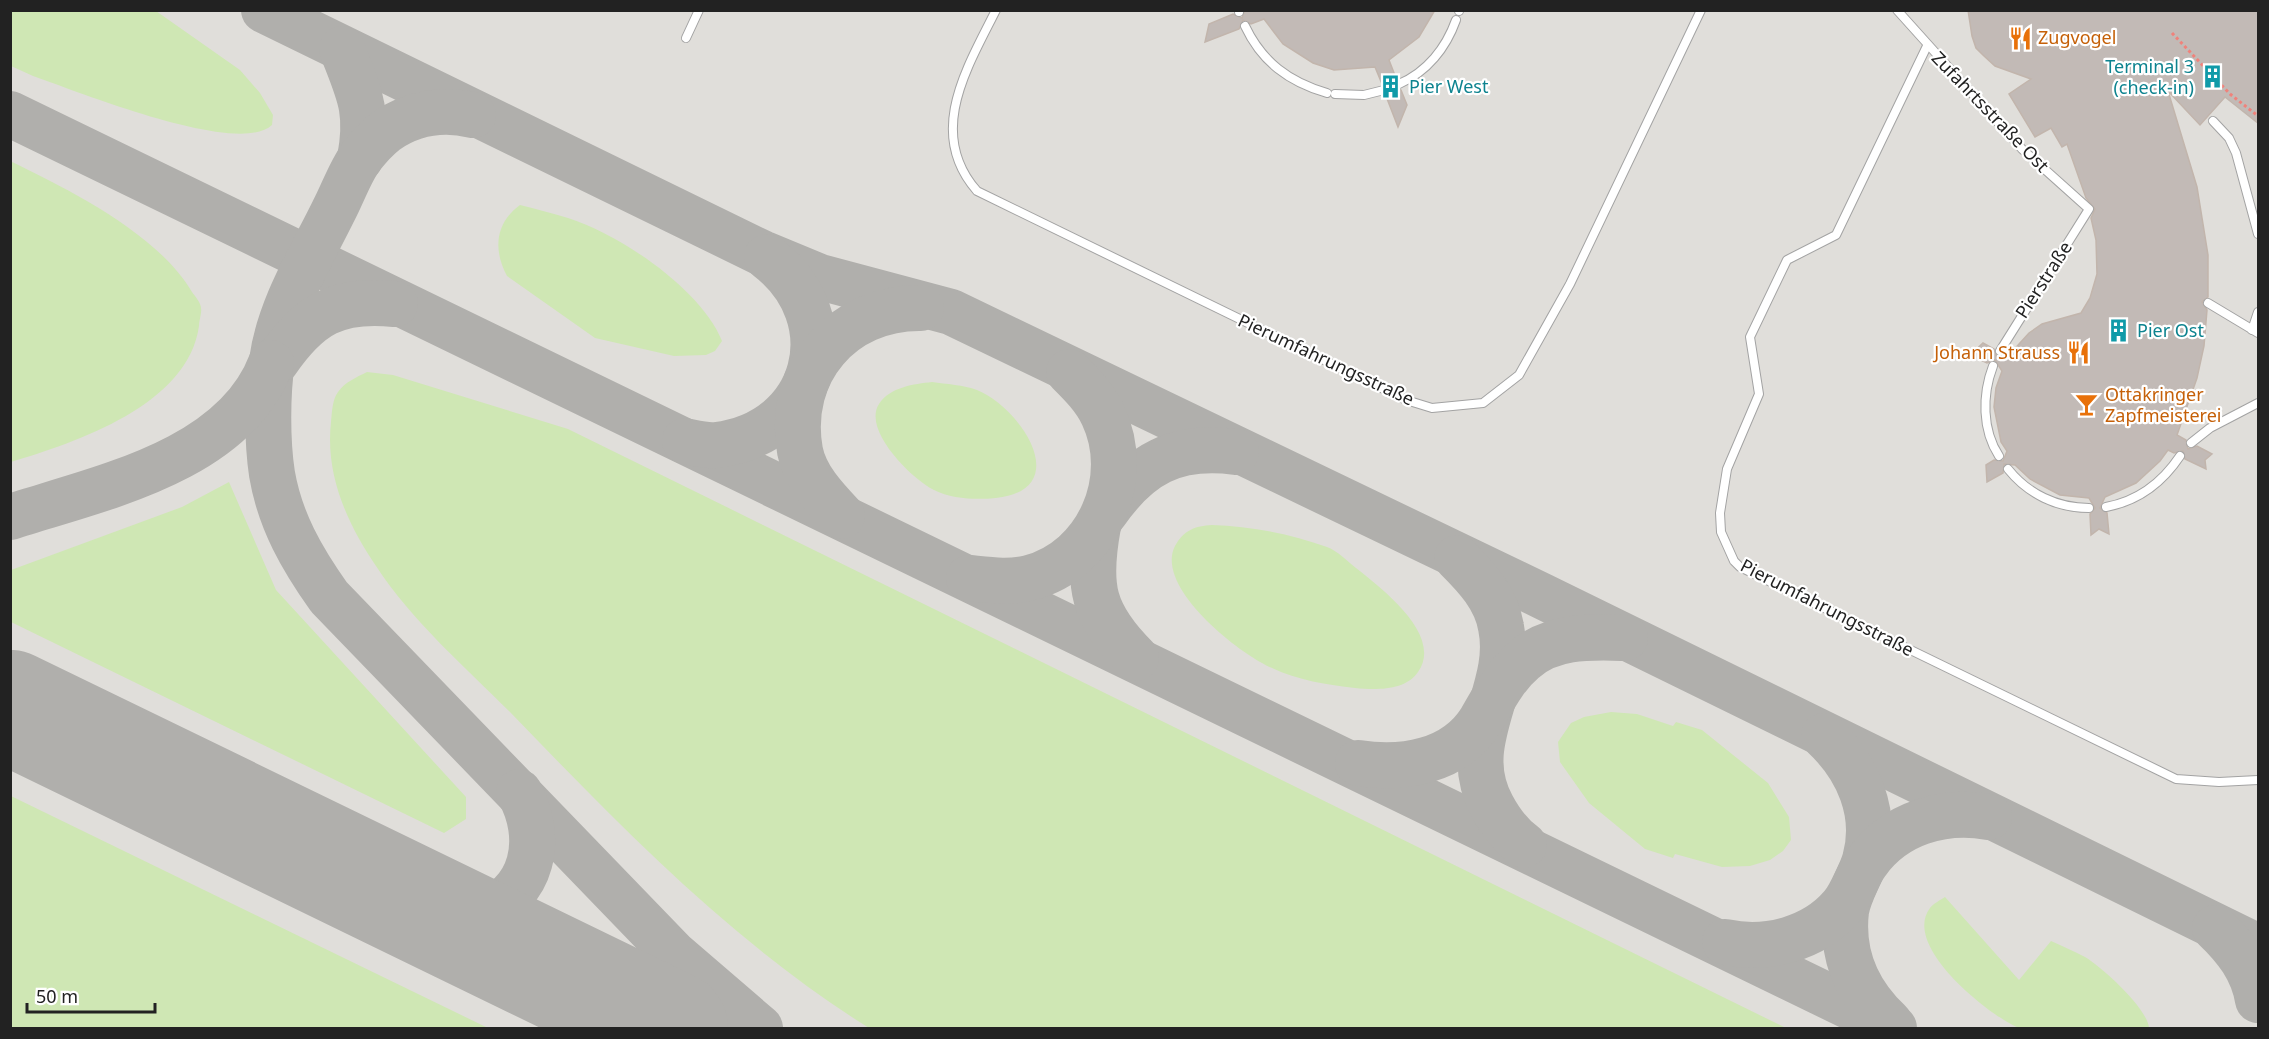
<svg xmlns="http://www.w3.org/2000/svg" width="2269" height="1039" font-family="'Noto Sans',sans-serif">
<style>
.airport{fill:#e0deda}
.grass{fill:#cfe7b4}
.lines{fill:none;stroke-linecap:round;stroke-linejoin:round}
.taxiway{stroke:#b0afac;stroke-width:46}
.runway{stroke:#b0afac;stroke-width:114}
.building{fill:#c2bab6;stroke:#c2b5ac;stroke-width:1.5}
.service-casing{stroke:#a3a3a3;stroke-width:10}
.path{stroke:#f0827b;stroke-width:3;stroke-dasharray:3 3;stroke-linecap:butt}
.service{stroke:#fff;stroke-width:8}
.labels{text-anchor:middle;stroke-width:4.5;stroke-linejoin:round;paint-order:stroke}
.food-label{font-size:18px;fill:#c56008;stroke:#fff;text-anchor:start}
.culture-label{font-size:18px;fill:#0d838f;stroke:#fff;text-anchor:start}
.street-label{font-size:18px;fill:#222;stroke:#fff}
</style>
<rect width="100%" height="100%" fill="#f1eee9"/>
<!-- airport -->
<path class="airport" d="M10 11H2258V1028H11Z"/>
<!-- grass -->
<g class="grass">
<path d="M10 11H156L240 70 260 93 273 115 272 125C238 157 77 91 33 76L11 66Z"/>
<path d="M10 161C70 190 158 234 192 292 195 296 201 303 201 308 202 313 199 320 199 326 188 405 77 442 11 462Z"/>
<path d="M520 205C536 209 552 213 568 218 621 235 701 289 722 341L715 351 706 355 674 356 595 338 507 276C493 250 495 223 520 205Z"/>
<path d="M367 372 393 375 568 429 1786 1028H869C733 943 621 827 510 712 464 666 412 621 376 566 347 523 325 475 331 422 332 413 332 400 338 392 345 382 357 377 367 372Z"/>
<path d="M932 382C946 384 964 385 977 390 1021 408 1075 489 996 498 976 500 952 499 934 490 912 479 862 430 879 404 890 387 914 384 932 382Z"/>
<path d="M229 482 276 590 466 797V819L444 833 11 622V570L182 507Z"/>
<path d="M1212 525C1250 526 1291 534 1327 547 1338 551 1348 562 1356 568 1381 588 1444 635 1418 672 1405 691 1376 690 1355 688 1328 685 1297 680 1272 668 1239 654 1154 587 1175 546 1184 530 1195 526 1212 525Z"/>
<path d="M1611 712 1637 714 1673 726 1676 722 1702 730 1768 783 1789 817 1791 840 1783 851 1770 860 1750 866 1722 867 1675 854 1673 858 1645 849 1589 803 1560 762 1558 742 1571 723 1584 717Z"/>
<path d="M10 796H11L488 1028H11Z"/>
<path d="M1945 897 2019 980 2051 941C2062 946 2074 951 2085 957 2102 967 2148 1009 2149 1028H2019C1990 1016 1901 946 1930 908 1933 904 1940 900 1945 897Z"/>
</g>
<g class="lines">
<!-- taxiway -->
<g class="taxiway">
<path d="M264 10 762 253 820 277 951 312 1542 596 2258 947"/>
<path d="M342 49C359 93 369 110 360 159"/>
<path d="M10 114 1894 1028"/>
<path d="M473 115C443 108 412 113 386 131 377 138 368 148 361 157 350 172 343 193 334 210 311 257 279 308 272 361 267 394 267 441 272 474 280 521 302 559 329 597L674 954 760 1028"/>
<path d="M276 362C309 314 337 298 395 304"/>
<path d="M685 441C695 443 707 446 716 445 818 433 848 319 767 257"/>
<path d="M1105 513C1139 464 1175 444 1236 452"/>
<path d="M842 516C825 498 805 477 800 451 786 372 842 307 921 308"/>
<path d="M10 517C100 488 234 461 271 363"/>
<path d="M1098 526C1087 586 1092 614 1136 658"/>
<path d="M1457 558C1476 577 1496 598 1501 627 1514 690 1457 742 1492 806 1500 821 1510 835 1524 845"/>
<path d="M969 578C989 580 1009 583 1029 578 1099 560 1133 478 1103 415 1095 398 1082 385 1069 372"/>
<path d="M1824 736C1858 768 1878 813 1865 860 1860 877 1849 893 1846 911 1841 955 1857 992 1889 1022"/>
<path d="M1358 763C1402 770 1455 762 1481 720 1494 698 1504 677 1524 660 1552 635 1590 637 1625 638"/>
<path d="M416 905C436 912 458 920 479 913 535 895 544 837 519 792"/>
<path d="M2215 928C2236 948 2253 970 2258 1000"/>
<path d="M1725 942C1766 951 1814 939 1842 906 1853 893 1857 875 1867 862 1895 823 1943 809 1989 817"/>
</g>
<!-- runway -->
<path class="runway" d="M10 707 671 1028"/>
</g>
<!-- building -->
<g class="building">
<path d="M1245 10H1435L1419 37 1389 60 1396 78 1393 86 1401 90 1407 105 1398 127 1386 96 1390 88 1382 84 1375 67 1334 70 1313 63 1283 44 1264 19 1251 24 1243 20 1239 29 1205 42 1209 24 1233 14 1242 18Z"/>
<path d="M1968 10H2259V124L2225 97 2200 125 2168 91 2197 187 2208 255V297L2202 302 2207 310 2204 346 2197 378 2177 435 2186 440 2188 449 2197 446 2212 454 2205 460 2206 469 2185 459 2183 451 2174 453 2168 450 2160 461 2136 483 2105 497 2100 508 2107 513 2109 534 2099 529 2091 535 2090 514 2095 508 2089 498 2060 495 2030 479 2015 465 2004 464 2003 473 1987 482 1986 465 1994 460 2003 461 2007 451 2001 442 1994 407 1996 388 2002 371 1995 360 1987 363 1970 355 1983 343 1994 349 1997 357 2009 355 2029 333 2042 324 2081 313 2090 298 2097 274 2096 240 2091 218 2095 209 2086 198 2067 144 2062 147 2051 128 2035 137 2009 94 2031 79 1995 66 1984 56 1976 48 1972 36Z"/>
</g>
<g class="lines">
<defs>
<g id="service">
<path d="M996 10C967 68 926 133 977 191L1406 400 1432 408 1483 403 1519 375 1570 284 1701 10"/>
<path d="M1239 10V12"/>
<path d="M1897 10 2022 149 2089 209 2000 351"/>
<path d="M1459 11V10"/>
<path d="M1245 26C1262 62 1289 82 1327 93"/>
<path d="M686 38 699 10"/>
<path d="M1927 46 1836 235 1787 260 1750 337 1759 394 1727 469 1720 513 1721 532 1734 561 1740 567 2176 779 2219 782 2258 780"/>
<path d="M1399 84C1427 72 1446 48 1456 20"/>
<path d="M1335 94 1364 95 1384 90"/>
<path d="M2213 121 2229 138 2236 153 2258 234"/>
<path d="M2208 303 2258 333"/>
<path d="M2252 330 2258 312"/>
<path d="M1993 366C1982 395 1982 430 1999 456"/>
<path d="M2191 443 2210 428 2258 403"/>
<path d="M2008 469C2028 494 2057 508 2089 508"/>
<path d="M2106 507C2138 501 2162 483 2180 456"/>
</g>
</defs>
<!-- service casing -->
<use href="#service" class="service-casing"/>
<!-- path -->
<path class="path" d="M2172 33 2230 94 2258 116"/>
<!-- service -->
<use href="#service" class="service"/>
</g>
<!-- icons -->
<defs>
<symbol id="restaurant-bare" viewBox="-9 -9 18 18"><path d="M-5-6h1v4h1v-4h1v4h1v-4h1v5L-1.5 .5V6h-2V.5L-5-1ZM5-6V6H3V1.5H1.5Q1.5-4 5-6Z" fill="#e8710a" stroke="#fff" stroke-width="2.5" paint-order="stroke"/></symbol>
<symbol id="building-bare" viewBox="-9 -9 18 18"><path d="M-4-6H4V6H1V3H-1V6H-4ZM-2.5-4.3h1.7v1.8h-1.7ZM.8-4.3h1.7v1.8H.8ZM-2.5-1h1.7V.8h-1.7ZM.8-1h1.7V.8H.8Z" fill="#0f9aa8" stroke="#fff" stroke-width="2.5" paint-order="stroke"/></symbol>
<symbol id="bar-bare" viewBox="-9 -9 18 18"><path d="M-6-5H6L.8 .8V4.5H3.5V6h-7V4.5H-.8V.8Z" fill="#e8710a" stroke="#fff" stroke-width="2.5" paint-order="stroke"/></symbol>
</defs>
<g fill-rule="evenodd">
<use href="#restaurant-bare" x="2004" y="22" width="33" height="33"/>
<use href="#building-bare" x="2196" y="60" width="33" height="33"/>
<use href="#building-bare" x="1374" y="70" width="33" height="33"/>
<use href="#building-bare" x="2102" y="314" width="33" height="33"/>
<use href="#restaurant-bare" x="2062" y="336" width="33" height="33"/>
<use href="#bar-bare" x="2070" y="388" width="33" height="33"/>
</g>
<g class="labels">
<!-- food labels -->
<g class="food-label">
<text x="2038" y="44">Zugvogel</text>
<text x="2060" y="359" text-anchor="end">Johann Strauss</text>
<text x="2105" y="401">Ottakringer<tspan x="2105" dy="21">Zapfmeisterei</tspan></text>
</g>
<!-- culture labels -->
<g class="culture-label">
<text x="2194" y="73" text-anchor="end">Terminal 3<tspan x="2194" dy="21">(check-in)</tspan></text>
<text x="1409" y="93">Pier West</text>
<text x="2137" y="337">Pier Ost</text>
</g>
<!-- street labels -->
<g class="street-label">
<text transform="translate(1990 112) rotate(46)" y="6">Zufahrtsstraße Ost</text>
<text transform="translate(2044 280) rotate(-57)" y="6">Pierstraße</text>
<text transform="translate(1326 360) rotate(25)" y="6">Pierumfahrungsstraße</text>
<text transform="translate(1827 608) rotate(27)" y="6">Pierumfahrungsstraße</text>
</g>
</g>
<!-- border -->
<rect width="2269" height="1039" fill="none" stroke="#222222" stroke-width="24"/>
<!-- scale -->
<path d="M27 1003v9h128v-9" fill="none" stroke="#222222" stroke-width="3"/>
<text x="36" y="1003" font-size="18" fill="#222222" stroke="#ffffff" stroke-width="4.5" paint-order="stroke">50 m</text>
</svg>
